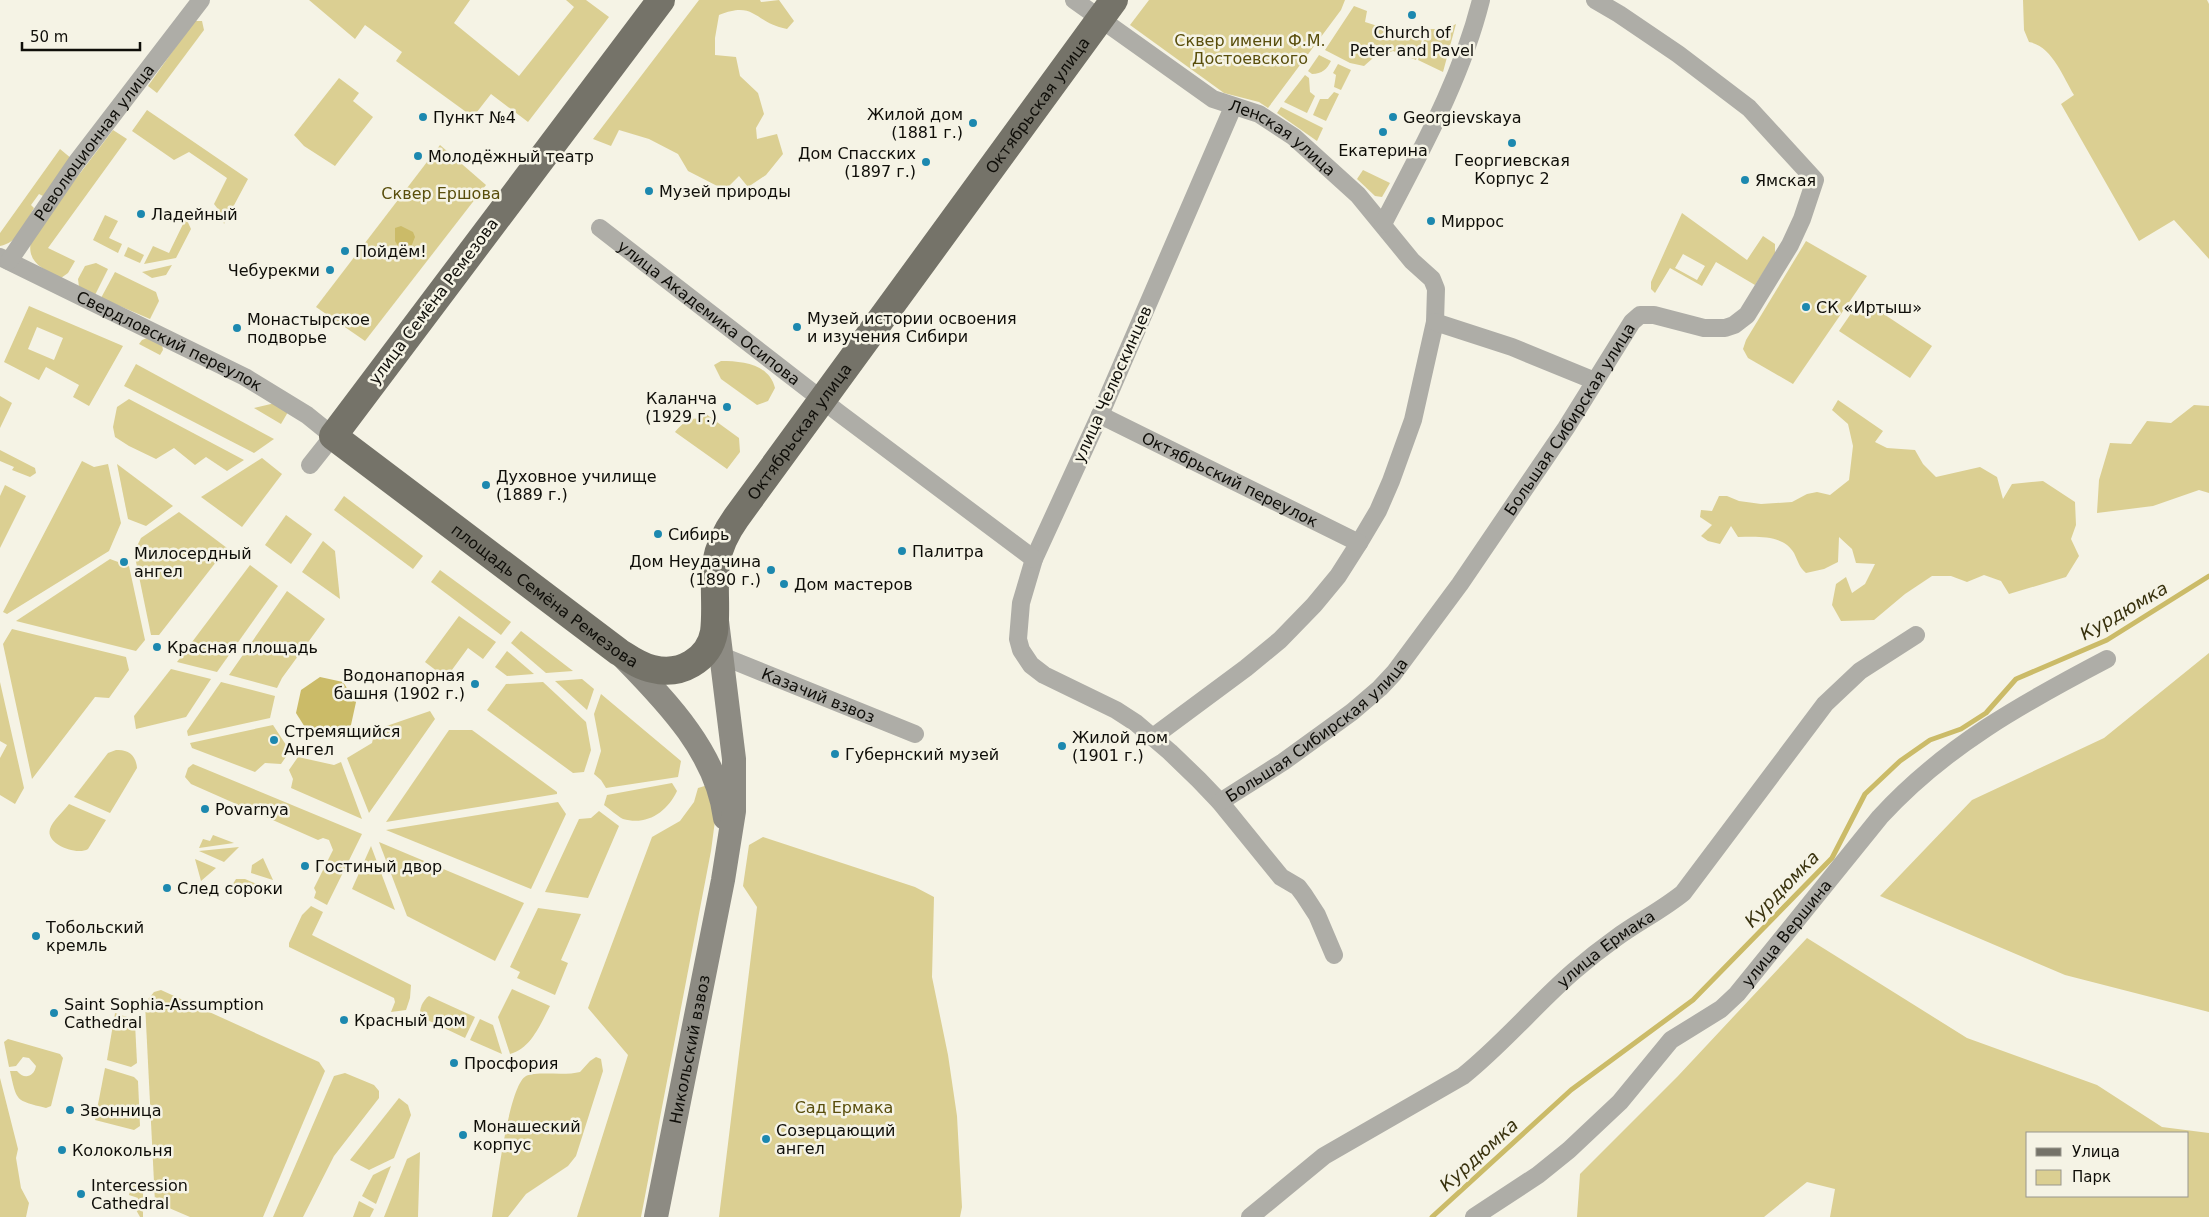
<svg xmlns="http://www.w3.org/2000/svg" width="2209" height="1217" font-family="'DejaVu Sans',sans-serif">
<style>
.green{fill:#dbcf92;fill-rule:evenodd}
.water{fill:#cbbb68}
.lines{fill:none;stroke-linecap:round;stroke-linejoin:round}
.stream{stroke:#cbbb68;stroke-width:5}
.minor{stroke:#aeada7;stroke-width:18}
.secondary{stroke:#8d8b83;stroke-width:24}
.primary{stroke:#757369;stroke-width:28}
.poi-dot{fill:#1c88af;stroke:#f5f3e5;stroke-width:2}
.labels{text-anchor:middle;stroke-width:5;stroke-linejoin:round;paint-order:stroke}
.poi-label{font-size:16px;fill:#0f0e09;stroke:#f5f3e5;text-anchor:start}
.park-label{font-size:16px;fill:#594e0c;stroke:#f5f3e5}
.street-label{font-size:16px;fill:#0f0e09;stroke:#f5f3e5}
.water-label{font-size:18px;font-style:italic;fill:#39320e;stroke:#f5f3e5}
</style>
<rect width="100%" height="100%" fill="#f5f3e5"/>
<!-- green -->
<g class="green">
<path d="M309 0H470L454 23 519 76 574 7 566 0H586L609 17 528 122 491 94 473 117 396 61 402 52 365 25 355 39Z"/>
<path d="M699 0H760L761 2 779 0 794 21 787 29C754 23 756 0 719 15L715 38V55L736 57 740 76 758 93 764 114 756 128 757 139 777 134 783 154 766 175 748 187 739 176 725 190 688 171 678 154 649 139 619 130 611 146 593 139Z"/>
<path d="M1149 0H1345L1341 10 1268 108 1259 102 1224 93 1130 25Z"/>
<path d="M2023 0H2207L2209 4V259L2174 220 2139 241 2061 104 2074 95C2063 77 2052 46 2029 42L2024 30Z"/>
<path d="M1354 6 1367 11 1365 22 1422 40 1416 60 1393 51 1373 58 1364 66 1350 63 1325 50Z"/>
<path d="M194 21H202L204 30 157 93 148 86Z"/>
<path d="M1456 24 1443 72 1418 60 1427 29H1446Z"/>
<path d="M1319 55 1331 61C1327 69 1322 74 1312 74L1308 71Z"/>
<path d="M1338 64 1351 70 1341 90 1334 87 1336 75 1333 73Z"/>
<path d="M1305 75 1309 78 1310 92 1315 96 1307 113 1284 102Z"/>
<path d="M339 78 359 93 353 101 373 117 335 166 304 146 294 135Z"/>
<path d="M1334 92 1339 94 1326 121 1313 115 1320 99H1328Z"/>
<path d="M1281 107 1323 128 1317 141 1277 113Z"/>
<path d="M147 110 248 179 224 224 221 213 214 204 227 178 189 152 174 160 132 131Z"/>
<path d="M113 130 127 139 48 248 75 261 68 273 61 278C42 269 23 261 33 235Z"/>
<path d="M440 145 486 185 365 341 316 307Z"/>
<path d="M60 149 72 159 43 196 39 194 31 205 34 208C25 223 18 243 0 246V233Z"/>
<path d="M1363 170 1390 183 1382 197 1375 196 1357 179Z"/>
<path d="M1682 213 1747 260 1763 236 1775 244V254L1755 285 1716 262 1702 286 1670 268 1655 293 1651 289V282ZM1683 254 1705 266 1697 280 1675 268Z"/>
<path d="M105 215 118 221 109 238 122 244 118 253 93 240Z"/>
<path d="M185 216 191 229 176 258 144 264 153 246 169 253 185 220Z"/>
<path d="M1806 241 1867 276 1793 384 1748 358 1743 349 1746 340Z"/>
<path d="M128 247 144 255 140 263 124 256Z"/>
<path d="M96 263 108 269 95 295 79 287 78 279 85 266Z"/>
<path d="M172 265 166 275 152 278 142 272Z"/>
<path d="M115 272 156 292 159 301 150 319 101 298Z"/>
<path d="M1861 299 1932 346 1910 378 1839 331Z"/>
<path d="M29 306 123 346 89 406 73 397 79 385 46 367 39 380 4 362ZM37 327 63 338 54 360 28 349Z"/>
<path d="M147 338 162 345 163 350 160 355 139 344 142 340Z"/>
<path d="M721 361C743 361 769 364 775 388L768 401 757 405 721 379 714 365Z"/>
<path d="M136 364 274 439 254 453 124 386Z"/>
<path d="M0 396 12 403 0 428Z"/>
<path d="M129 399 244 460 227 471 206 457 195 465 174 448 156 459 129 446 115 437 113 427 117 407Z"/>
<path d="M1838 400 1883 431 1875 442 1887 448 1915 450 1923 464 1936 477 1980 467 1997 477 2003 499 2012 484 2043 481 2075 502 2076 525 2071 539 2079 556 2066 577 2009 594 2001 581 1984 575 1967 582 1951 576H1932L1905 594 1874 620 1841 621 1832 605 1836 584 1846 577 1852 593 1865 584 1875 564 1856 563 1852 549 1839 537 1838 562 1824 569 1806 573C1799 567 1798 561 1794 553 1783 534 1756 537 1738 537L1731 526 1720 544 1708 541 1701 536 1712 525 1700 517 1701 510 1712 511 1719 496H1727L1739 501 1761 504 1792 502 1807 494 1817 492 1830 495 1849 480 1853 446 1848 424 1832 410Z"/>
<path d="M275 403 288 412 281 424 254 408Z"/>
<path d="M2194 405 2209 406V493L2199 490 2153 506 2097 513 2099 480 2110 443 2131 444 2147 421 2171 423Z"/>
<path d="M706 414 739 438 740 452 727 469 675 432C683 423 689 417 702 419Z"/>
<path d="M0 450 35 468 36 473 30 477 12 470 14 467 0 461Z"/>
<path d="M262 458 282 474 242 527 201 497Z"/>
<path d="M82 461 94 467 108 464 121 523 109 551 7 614 3 612Z"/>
<path d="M117 464 173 506 146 526 128 519Z"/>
<path d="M5 485 26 496 0 548V496Z"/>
<path d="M344 496 423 556 413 569 334 510Z"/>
<path d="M179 512 227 548 159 635H151L134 552 141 538Z"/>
<path d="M286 515 312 534 291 564 265 545Z"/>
<path d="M323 541 335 551 340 599 302 572Z"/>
<path d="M110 559 129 566 145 640 136 651 16 621Z"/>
<path d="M250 565 278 586 217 672 177 662Z"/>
<path d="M440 570 511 622 501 635 431 582Z"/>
<path d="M287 591 325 619 282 678 277 688 229 675Z"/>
<path d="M459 616 496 642 483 659 468 648 446 678 425 662Z"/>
<path d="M12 629 126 657 129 670 109 698 95 697 32 779 3 644Z"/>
<path d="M521 631 573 671 546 673 511 643Z"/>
<path d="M507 651 534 674 507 676 495 667Z"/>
<path d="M2209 653V1012L2065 975 1880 896 1972 800 2104 738Z"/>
<path d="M171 669 211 679 186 717 136 729 134 716Z"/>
<path d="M582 679 594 689 587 710 555 681Z"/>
<path d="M0 682 24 788 15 804 0 795V758L7 745 0 741Z"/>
<path d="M221 682 275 696 270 718 188 736 187 731Z"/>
<path d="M543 682 586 722 591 750 584 772 573 773 487 710 506 684Z"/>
<path d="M601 694 681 761 678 777 606 788 601 780 594 774 601 751 594 714Z"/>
<path d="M430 711 435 719 369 813 347 758 372 743 375 730Z"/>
<path d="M273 725 290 751 281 764 265 763 255 772 192 748 190 743Z"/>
<path d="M449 730H472L557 792V794L386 822Z"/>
<path d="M116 750C128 749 136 755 137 768L110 813 74 797 108 753Z"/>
<path d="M298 757 334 765 341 762 362 819 291 788 293 779 289 770Z"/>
<path d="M193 764 362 834 327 905 314 898 316 892 314 888 333 850 329 840 323 838 318 840 191 784 185 777 188 768Z"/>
<path d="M672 783 677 791C667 812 647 826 623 819 617 816 610 809 604 805L607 795Z"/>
<path d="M708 785 716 813 711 851 641 1217H577L628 1055 588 1008 652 837 680 821 694 802 698 788Z"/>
<path d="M558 802 566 814 531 889 386 830Z"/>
<path d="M69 804 106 820 88 849C77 856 45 844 50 829 52 821 64 811 69 804Z"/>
<path d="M599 811 619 826 588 898 545 892 579 819 591 818Z"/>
<path d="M213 835 234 843 199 848 203 839 210 841Z"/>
<path d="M763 837 915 887 934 897 932 977 948 1055 957 1116 962 1207 960 1217H719L757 907 743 886 749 845Z"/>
<path d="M379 842 524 903 495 961 407 916Z"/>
<path d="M371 846 395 910 352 889Z"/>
<path d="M239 847 224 862 199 851Z"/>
<path d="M263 858 273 880 251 873 252 865Z"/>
<path d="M195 859 216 868 201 881Z"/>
<path d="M236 879H245L268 889 226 895Z"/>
<path d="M311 906 323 912 312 935 411 985 410 998 406 1010 391 1012 395 1002 394 998 289 947V943L302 915Z"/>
<path d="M538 908 581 914 561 960 568 963 555 995 517 978 520 972 510 967Z"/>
<path d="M1807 938 1967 1038 2097 1085 2162 1127 2209 1133V1217H1830L1835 1189 1807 1182 1764 1217H1577L1580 1174 1678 1076ZM2028 1133H2188V1196H2028Z"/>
<path d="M512 989 550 1006C541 1023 531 1049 510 1054L498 1017Z"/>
<path d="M161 990 319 1062 325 1071 263 1217H190L155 1202 145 1003 154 992Z"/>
<path d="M429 996 475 1017 465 1038 421 1017C418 1010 423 1000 429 996Z"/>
<path d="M115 1013 133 1019 135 1023 137 1063 131 1067 107 1060Z"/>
<path d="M480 1019 493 1025 502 1054 470 1040Z"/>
<path d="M8 1039 60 1054 63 1058 51 1106 46 1108C15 1100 17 1102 10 1071H17C24 1080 34 1077 36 1066L29 1058 23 1057 16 1066 9 1067 4 1042Z"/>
<path d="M596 1057 601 1059 603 1071 576 1156 568 1166 526 1194 508 1217H492C496 1193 508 1086 526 1076 536 1071 566 1076 580 1072L590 1061Z"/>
<path d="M105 1068 134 1077 138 1081 140 1126 134 1130 95 1120Z"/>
<path d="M345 1073 374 1085 379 1091V1098L334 1156 303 1217H273L334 1076Z"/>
<path d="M0 1078 18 1149 16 1158 21 1188 29 1203 26 1217H0Z"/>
<path d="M399 1098 408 1105 411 1115 394 1158 369 1170 350 1160Z"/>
<path d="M420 1152 418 1217H384L407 1159Z"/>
<path d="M391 1166 376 1204 362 1196 373 1175Z"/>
<path d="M133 1182 141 1185 143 1189V1217H140L135 1208 138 1198 129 1195Z"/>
<path d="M359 1201 374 1209 370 1217H353Z"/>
</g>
<!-- water -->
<g class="water">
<path d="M401 226 413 232 415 237 411 247 407 249 398 246 395 241V228Z"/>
<path d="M320 677 343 682 356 702 351 725 331 737 308 732 296 713 301 690Z"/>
</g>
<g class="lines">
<!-- stream -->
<path class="stream" d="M1432 1217 1571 1090 1693 1000 1832 858 1865 794 1900 761 1930 740 1961 729 1986 713 2016 679 2107 640 2209 576"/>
<!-- minor -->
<g class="minor">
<path id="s1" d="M1074 0 1213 99 1259 114 1294 137 1358 195 1412 261 1432 279 1436 289 1435 322 1413 420 1391 481 1378 511 1359 543 1338 576 1314 605 1280 640 1246 668 1153 737"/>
<path d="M1233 107 1100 415 1034 559 1021 603 1018 639 1021 650 1031 665 1044 675 1116 710 1136 723 1170 752 1199 780 1220 802 1281 877 1298 887 1304 895 1317 915 1334 955"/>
<path d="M1383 224C1420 152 1461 80 1481 0"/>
<path id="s2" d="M600 228 839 413 1034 559"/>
<path id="s3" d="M0 257 245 377 307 415 333 436 310 465"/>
<path id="s4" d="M9 261 76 163 201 0"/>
<path d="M1435 322 1512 347 1595 381"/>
<path id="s5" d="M1100 415 1359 543"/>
<path id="s6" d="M722 656 915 734"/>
<path id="s7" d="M1220 802 1283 762 1352 712 1380 688 1394 673 1460 584 1566 428 1632 322 1640 315H1654L1704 328H1725L1734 325 1747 315 1790 245 1802 219 1815 180 1749 108 1678 54 1619 14 1595 0"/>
<path id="s8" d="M1250 1217 1324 1156 1463 1076C1503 1044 1536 1004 1574 971 1588 959 1602 948 1616 938 1638 922 1662 910 1683 893L1825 704 1860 671 1916 635"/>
<path id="s9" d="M1474 1217 1538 1175 1569 1150 1620 1102 1671 1040 1721 1009 1737 994 1880 817C1945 746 2023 703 2107 659"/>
</g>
<!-- secondary -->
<g class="secondary">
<path d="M625 659C669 704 717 754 725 818"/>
<path id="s10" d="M656 1217 723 880 734 811V759L717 621"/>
</g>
<!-- primary -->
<path class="primary" id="s11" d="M661 0 333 436 619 652C630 659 641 667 653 669 680 676 709 660 714 632 717 609 713 586 716 563 719 546 726 532 736 518L1114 0"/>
</g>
<!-- markers -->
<g class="poi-dot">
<circle cx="1412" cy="15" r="5"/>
<circle cx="423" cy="117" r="5"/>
<circle cx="1393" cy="117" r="5"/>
<circle cx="973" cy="123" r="5"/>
<circle cx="1383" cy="132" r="5"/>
<circle cx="1512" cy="143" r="5"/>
<circle cx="418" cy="156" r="5"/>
<circle cx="926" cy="162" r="5"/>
<circle cx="1745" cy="180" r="5"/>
<circle cx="649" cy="191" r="5"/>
<circle cx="141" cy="214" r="5"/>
<circle cx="1431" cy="221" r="5"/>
<circle cx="345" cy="251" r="5"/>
<circle cx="330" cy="270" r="5"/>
<circle cx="1806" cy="307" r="5"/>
<circle cx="797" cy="327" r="5"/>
<circle cx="237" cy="328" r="5"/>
<circle cx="727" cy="407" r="5"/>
<circle cx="486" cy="485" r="5"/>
<circle cx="658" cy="534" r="5"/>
<circle cx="902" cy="551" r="5"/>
<circle cx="124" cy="562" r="5"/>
<circle cx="771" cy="570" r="5"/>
<circle cx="784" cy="584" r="5"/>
<circle cx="157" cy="647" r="5"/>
<circle cx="475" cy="684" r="5"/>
<circle cx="274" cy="740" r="5"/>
<circle cx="1062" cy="746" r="5"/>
<circle cx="835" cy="754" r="5"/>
<circle cx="205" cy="809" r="5"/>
<circle cx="305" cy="866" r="5"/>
<circle cx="167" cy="888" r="5"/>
<circle cx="36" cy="936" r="5"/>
<circle cx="54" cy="1013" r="5"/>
<circle cx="344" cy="1020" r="5"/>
<circle cx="454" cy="1063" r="5"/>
<circle cx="70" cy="1110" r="5"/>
<circle cx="463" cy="1135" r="5"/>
<circle cx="766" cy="1139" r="5"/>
<circle cx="62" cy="1150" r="5"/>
<circle cx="81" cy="1194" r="5"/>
</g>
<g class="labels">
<!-- poi labels -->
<g class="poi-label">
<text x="1412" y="38" text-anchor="middle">Church of<tspan x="1412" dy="18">Peter and Pavel</tspan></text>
<text x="963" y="120" text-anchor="end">Жилой дом<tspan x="963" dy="18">(1881 г.)</tspan></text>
<text x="433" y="123">Пункт №4</text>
<text x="1403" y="123">Georgievskaya</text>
<text x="1383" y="156" text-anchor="middle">Екатерина</text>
<text x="916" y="159" text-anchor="end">Дом Спасских<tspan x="916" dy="18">(1897 г.)</tspan></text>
<text x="428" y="162">Молодёжный театр</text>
<text x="1512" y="166" text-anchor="middle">Георгиевская<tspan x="1512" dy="18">Корпус 2</tspan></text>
<text x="1755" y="186">Ямская</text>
<text x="659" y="197">Музей природы</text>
<text x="151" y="220">Ладейный</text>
<text x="1441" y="227">Миррос</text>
<text x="355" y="257">Пойдём!</text>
<text x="320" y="276" text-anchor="end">Чебурекми</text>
<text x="1816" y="313">СК «Иртыш»</text>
<text x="807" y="324">Музей истории освоения<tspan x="807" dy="18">и изучения Сибири</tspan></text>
<text x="247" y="325">Монастырское<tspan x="247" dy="18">подворье</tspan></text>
<text x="717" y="404" text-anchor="end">Каланча<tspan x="717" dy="18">(1929 г.)</tspan></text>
<text x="496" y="482">Духовное училище<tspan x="496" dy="18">(1889 г.)</tspan></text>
<text x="668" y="540">Сибирь</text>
<text x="912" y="557">Палитра</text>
<text x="134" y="559">Милосердный<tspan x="134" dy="18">ангел</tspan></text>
<text x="761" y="567" text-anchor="end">Дом Неудачина<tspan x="761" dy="18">(1890 г.)</tspan></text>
<text x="794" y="590">Дом мастеров</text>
<text x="167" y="653">Красная площадь</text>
<text x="465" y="681" text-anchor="end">Водонапорная<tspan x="465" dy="18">башня (1902 г.)</tspan></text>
<text x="284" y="737">Стремящийся<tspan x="284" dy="18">Ангел</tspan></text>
<text x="1072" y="743">Жилой дом<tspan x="1072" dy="18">(1901 г.)</tspan></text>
<text x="845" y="760">Губернский музей</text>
<text x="215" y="815">Povarnya</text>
<text x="315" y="872">Гостиный двор</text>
<text x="177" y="894">След сороки</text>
<text x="46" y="933">Тобольский<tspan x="46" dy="18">кремль</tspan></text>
<text x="64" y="1010">Saint Sophia-Assumption<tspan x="64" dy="18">Cathedral</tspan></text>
<text x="354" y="1026">Красный дом</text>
<text x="464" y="1069">Просфория</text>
<text x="80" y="1116">Звонница</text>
<text x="473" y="1132">Монашеский<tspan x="473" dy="18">корпус</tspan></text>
<text x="776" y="1136">Созерцающий<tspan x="776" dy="18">ангел</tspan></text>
<text x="72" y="1156">Колокольня</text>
<text x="91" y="1191">Intercession<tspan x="91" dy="18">Cathedral</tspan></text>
</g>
<!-- park labels -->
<g class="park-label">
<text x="1250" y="46">Сквер имени Ф.М.<tspan x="1250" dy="18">Достоевского</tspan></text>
<text x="441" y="199">Сквер Ершова</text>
<text x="844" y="1113">Сад Ермака</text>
</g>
<!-- street labels -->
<g class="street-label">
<text dy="6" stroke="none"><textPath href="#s11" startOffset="1652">Октябрьская улица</textPath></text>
<text dy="6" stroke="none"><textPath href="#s1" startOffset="251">Ленская улица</textPath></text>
<text dy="6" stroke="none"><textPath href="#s4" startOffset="146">Революционная улица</textPath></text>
<text transform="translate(433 301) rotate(-53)" y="6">улица Семёна Ремезова</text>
<text dy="6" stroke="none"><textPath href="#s2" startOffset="138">улица Академика Осипова</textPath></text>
<text dy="6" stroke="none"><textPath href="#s3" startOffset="189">Свердловский переулок</textPath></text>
<text transform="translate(1112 384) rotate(-66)" y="6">улица Челюскинцев</text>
<text dy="6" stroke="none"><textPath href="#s7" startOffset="526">Большая Сибирская улица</textPath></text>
<text dy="6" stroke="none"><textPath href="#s11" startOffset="1248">Октябрьская улица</textPath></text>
<text dy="6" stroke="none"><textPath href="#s5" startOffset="145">Октябрьский переулок</textPath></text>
<text dy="6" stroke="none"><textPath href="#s11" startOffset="811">площадь Семёна Ремезова</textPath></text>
<text dy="6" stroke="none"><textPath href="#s6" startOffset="104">Казачий взвоз</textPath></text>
<text dy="6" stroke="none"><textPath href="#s7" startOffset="121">Большая Сибирская улица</textPath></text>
<text dy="6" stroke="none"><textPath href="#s9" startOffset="426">улица Вершина</textPath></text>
<text dy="6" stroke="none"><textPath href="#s8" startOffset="448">улица Ермака</textPath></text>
<text dy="6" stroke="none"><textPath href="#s10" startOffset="171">Никольский взвоз</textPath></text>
</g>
<!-- water labels -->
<g class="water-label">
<text transform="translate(2124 611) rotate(-30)" y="6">Курдюмка</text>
<text transform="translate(1782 889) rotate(-46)" y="6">Курдюмка</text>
<text transform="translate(1479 1155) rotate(-42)" y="6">Курдюмка</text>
</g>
</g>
<!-- legend -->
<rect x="2026" y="1132" width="162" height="65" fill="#f5f3e5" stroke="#99978d"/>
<rect x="2036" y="1148" width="25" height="8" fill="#757369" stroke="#99978d"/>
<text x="2072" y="1157" font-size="15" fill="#0f0e09">Улица</text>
<rect x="2036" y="1170" width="25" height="15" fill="#dbcf92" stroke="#99978d"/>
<text x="2072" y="1182" font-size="15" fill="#0f0e09">Парк</text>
<!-- scale -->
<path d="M22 42v8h118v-8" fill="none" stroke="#0f0e09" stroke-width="2.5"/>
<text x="30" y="42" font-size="15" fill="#0f0e09" stroke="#f5f3e5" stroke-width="4" paint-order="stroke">50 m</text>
</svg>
